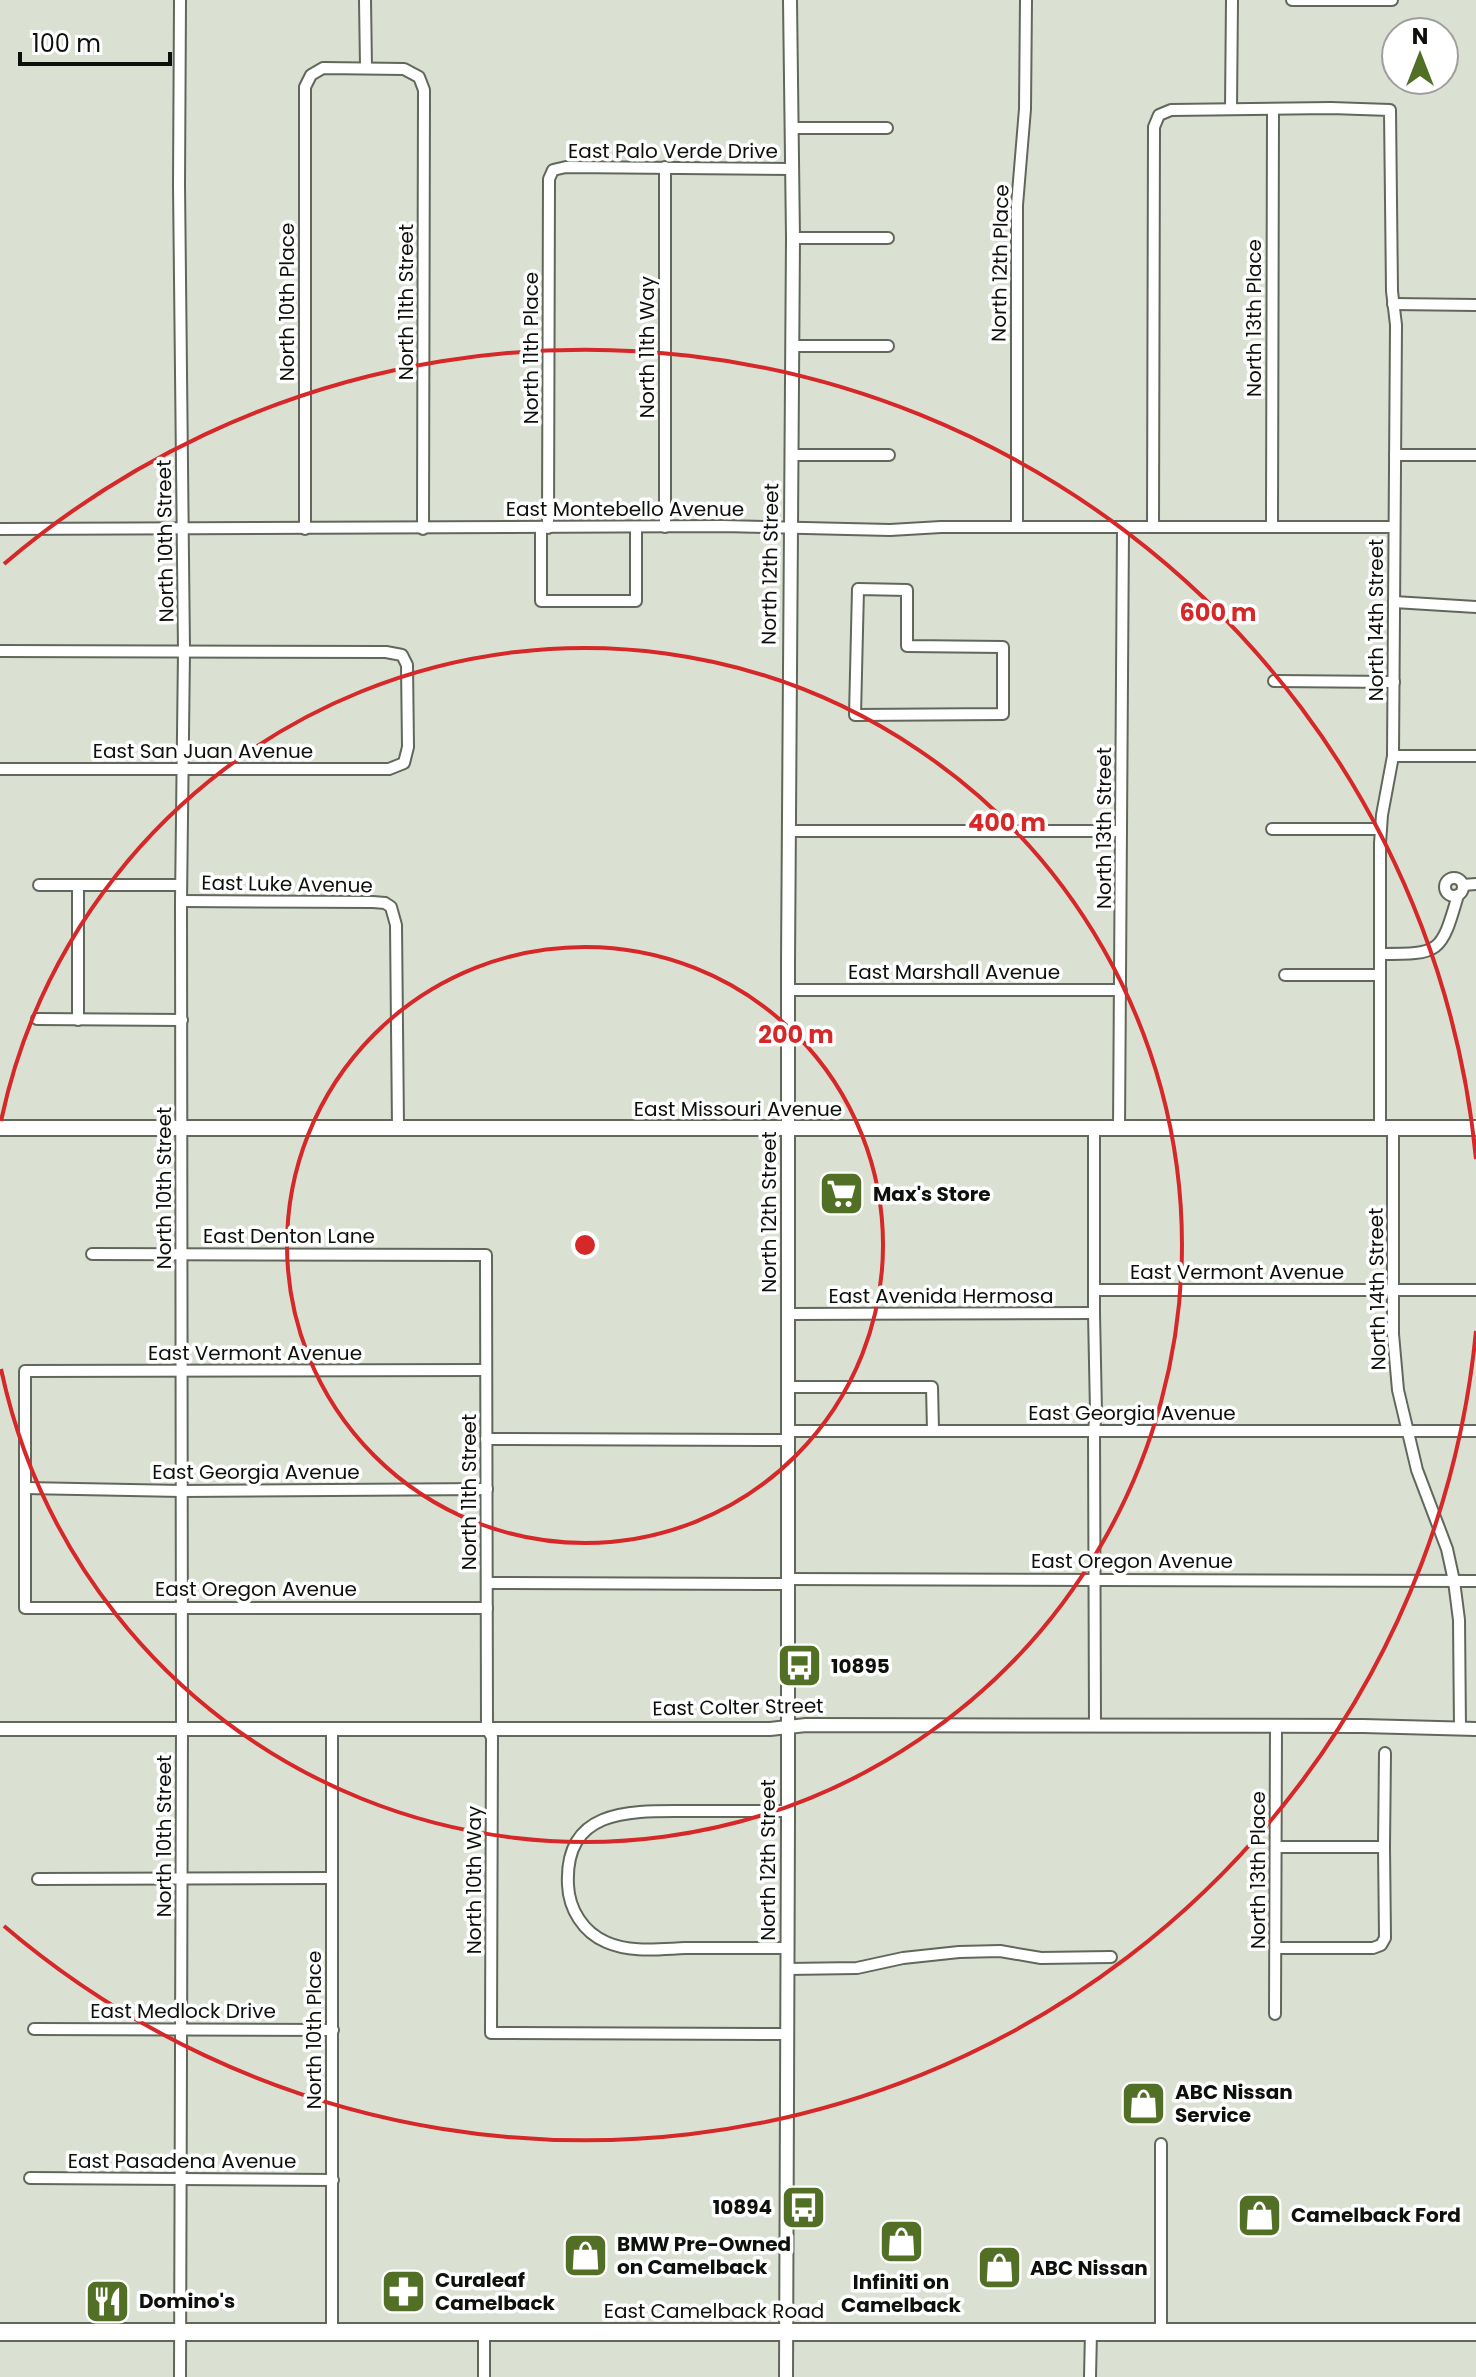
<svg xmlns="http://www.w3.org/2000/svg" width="1476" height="2377" font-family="Poppins,sans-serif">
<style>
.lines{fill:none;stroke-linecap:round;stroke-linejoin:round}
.minor-casing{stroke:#61685b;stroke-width:14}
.tertiary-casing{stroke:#61685b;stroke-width:16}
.secondary-casing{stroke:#61685b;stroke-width:18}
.primary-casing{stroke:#61685b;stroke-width:20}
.minor{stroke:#fff;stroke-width:10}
.tertiary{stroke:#fff;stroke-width:12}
.secondary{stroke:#fff;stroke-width:14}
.primary{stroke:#fff;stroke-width:16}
.ring{fill:none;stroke:#d62828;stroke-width:4}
.labels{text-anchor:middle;stroke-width:7;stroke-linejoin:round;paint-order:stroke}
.street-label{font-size:20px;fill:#0d100b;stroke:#fff}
.poi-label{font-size:20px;font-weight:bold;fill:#0d100b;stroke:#fff;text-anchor:start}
.centre{fill:#d62828;stroke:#fff;stroke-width:4}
.ring-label{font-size:24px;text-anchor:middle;font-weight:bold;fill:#d62828;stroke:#fff;stroke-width:7;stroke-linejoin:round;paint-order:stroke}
</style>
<rect width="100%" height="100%" fill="#dae1d3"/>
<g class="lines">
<defs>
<g id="minor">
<path d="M365 0 366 67"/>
<path d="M1292 0H1392"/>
<path d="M1231 109 1232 0"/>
<path d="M792 128H887"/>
<path d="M793 238H888"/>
<path d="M1393 304 1476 305"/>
<path d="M792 346H888"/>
<path d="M792 455H889"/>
<path d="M1395 455H1476"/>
<path d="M665 527V167"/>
<path d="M1017 527V205L1025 109 1026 0"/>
<path d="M1153 527 1154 127 1159 115 1171 110 1331 108 1390 110 1392 291 1396 325 1393 756 1382 815 1380 843V1128"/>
<path d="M1272 527 1273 109"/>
<path d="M541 528V601H636V527"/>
<path d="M548 528 549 179 553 170 566 167 792 169"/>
<path d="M0 529 723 526 890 530 941 527H1394"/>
<path d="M305 529V87L311 75 323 68 404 69 419 77 424 90 423 529"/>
<path d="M858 589 907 590V646L1003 647V714L855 715Z"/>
<path d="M1394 602 1476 607"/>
<path d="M0 651 386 652 402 655 407 665 408 747 404 763 389 769H0"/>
<path d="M1274 681 1394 682"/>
<path d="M1393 756H1476"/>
<path d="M1272 829H1381"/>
<path d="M789 831H1121"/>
<circle cx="1454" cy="887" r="9"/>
<path d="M39 885H181"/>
<path d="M78 885V1020"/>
<path d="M1463 885 1476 884"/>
<path d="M181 901 373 902 385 903 391 907 396 925 398 1127"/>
<path d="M1380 954C1440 954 1441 954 1458 895"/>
<path d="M1285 975H1380"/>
<path d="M788 990H1121"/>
<path d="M37 1019 182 1020"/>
<path d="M1094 1128V1313L1096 1412 1094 1430 1095 1725"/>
<path d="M1119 1128 1123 528"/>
<path d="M1393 1128V1334L1398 1390 1417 1470 1447 1549 1454 1581 1459 1620 1460 1729"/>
<path d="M92 1254 486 1255 487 1729 492 1737 491 2033 787 2034"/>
<path d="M1094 1290H1476"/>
<path d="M788 1314 1094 1313"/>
<path d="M486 1370 25 1371V1608H487"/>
<path d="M788 1387H932L933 1430"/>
<path d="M788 1431H1476"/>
<path d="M486 1439 788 1440"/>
<path d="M25 1488 182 1491 487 1489"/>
<path d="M787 1579 1476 1581"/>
<path d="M487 1583 788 1584"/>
<path d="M1276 1847H1384L1385 1938 1381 1945 1373 1948H1276"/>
<path d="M1384 1847 1385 1753"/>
<path d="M38 1879 332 1878"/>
<path d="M788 1948C753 1948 719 1948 685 1948 659 1949 630 1953 606 1942 583 1932 569 1909 568 1885 564 1806 634 1811 691 1811 724 1811 756 1811 788 1811"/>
<path d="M787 1969 857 1968 903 1958 959 1952 1000 1951 1041 1958 1111 1957"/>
<path d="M1275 2014 1276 1726"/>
<path d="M34 2029 333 2030"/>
<path d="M30 2178 333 2180"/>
<path d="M332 2331V1728"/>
<path d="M1161 2332V2144"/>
<path d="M180 2377 182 1728 181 901 184 651 179 185 180 0"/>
<path d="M484 2377V2331"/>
<path d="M1090 2377 1091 2332"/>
</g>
<g id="tertiary">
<path d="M0 1729H770L806 1725 1363 1726 1476 1729"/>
<path d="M786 2377 788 1818V961L793 238 790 0"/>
</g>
<path id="secondary" d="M0 1128H1476"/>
<path id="primary" d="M0 2332H1476"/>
</defs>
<!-- minor casing -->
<use href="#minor" class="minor-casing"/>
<!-- tertiary casing -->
<use href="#tertiary" class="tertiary-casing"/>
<!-- secondary casing -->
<use href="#secondary" class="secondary-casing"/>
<!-- primary casing -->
<use href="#primary" class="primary-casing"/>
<!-- minor -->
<use href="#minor" class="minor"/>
<!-- tertiary -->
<use href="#tertiary" class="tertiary"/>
<!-- secondary -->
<use href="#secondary" class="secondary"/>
<!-- primary -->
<use href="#primary" class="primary"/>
</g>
<!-- distance rings -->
<g class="ring">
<circle cx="585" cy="1245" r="298"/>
<path d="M1 1121A597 597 0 1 1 1 1369"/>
<path d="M1476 1331A895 895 0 0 1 4 1926M4 564A895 895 0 0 1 1476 1159"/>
</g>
<!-- icons -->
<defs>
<symbol id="supermarket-square" viewBox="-11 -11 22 22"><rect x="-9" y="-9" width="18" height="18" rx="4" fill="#517026" stroke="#fff"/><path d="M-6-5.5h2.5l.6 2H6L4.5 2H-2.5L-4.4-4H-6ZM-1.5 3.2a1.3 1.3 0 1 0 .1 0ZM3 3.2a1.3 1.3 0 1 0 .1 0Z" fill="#fff"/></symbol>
<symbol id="bus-square" viewBox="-11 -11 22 22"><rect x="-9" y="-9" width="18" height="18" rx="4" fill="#517026" stroke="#fff"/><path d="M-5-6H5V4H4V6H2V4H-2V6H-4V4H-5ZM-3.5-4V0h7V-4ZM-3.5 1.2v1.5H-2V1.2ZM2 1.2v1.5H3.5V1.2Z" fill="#fff"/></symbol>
<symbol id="shop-square" viewBox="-11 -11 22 22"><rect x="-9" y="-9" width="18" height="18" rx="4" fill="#517026" stroke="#fff"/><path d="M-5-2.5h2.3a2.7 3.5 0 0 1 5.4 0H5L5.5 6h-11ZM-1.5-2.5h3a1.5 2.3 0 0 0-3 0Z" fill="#fff"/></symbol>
<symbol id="pharmacy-square" viewBox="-11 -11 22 22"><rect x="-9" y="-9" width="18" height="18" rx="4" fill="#517026" stroke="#fff"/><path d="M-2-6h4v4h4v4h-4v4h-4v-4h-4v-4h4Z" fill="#fff"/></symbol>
<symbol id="restaurant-square" viewBox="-11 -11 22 22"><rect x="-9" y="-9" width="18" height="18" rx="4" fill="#517026" stroke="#fff"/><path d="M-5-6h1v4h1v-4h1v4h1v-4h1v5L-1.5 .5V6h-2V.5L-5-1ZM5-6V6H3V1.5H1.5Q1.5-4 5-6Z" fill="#fff"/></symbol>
</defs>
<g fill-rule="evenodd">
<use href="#supermarket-square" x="816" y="1168" width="51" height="51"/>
<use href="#bus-square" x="774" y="1640" width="51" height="51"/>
<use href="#shop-square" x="1118" y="2078" width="51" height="51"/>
<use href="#bus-square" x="778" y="2182" width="51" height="51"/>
<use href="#shop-square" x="1234" y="2190" width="51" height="51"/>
<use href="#shop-square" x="876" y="2216" width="51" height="51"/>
<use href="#shop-square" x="560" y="2230" width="51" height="51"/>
<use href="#shop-square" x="974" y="2242" width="51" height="51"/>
<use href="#pharmacy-square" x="378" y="2266" width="51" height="51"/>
<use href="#restaurant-square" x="82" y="2276" width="51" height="51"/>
</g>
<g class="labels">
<!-- street labels -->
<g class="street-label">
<text x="673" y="158">East Palo Verde Drive</text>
<text transform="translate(1000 263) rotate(-89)" y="7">North 12th Place</text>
<text transform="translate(287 302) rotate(-90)" y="7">North 10th Place</text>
<text transform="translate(406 302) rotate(-90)" y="7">North 11th Street</text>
<text transform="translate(1254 318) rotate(-90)" y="7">North 13th Place</text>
<text transform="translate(647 347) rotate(-90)" y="7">North 11th Way</text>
<text transform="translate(531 348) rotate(-90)" y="7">North 11th Place</text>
<text x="625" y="516">East Montebello Avenue</text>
<text transform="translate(165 541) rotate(-91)" y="7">North 10th Street</text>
<text transform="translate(770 564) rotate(-89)" y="7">North 12th Street</text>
<text transform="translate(1376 620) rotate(-90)" y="7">North 14th Street</text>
<text x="203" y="758">East San Juan Avenue</text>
<text transform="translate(1104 828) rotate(-90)" y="7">North 13th Street</text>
<text transform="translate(287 884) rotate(1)" y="7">East Luke Avenue</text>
<text x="954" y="979">East Marshall Avenue</text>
<text x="738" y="1116">East Missouri Avenue</text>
<text transform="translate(164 1188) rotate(-90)" y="7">North 10th Street</text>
<text transform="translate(769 1212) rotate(-90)" y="7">North 12th Street</text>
<text x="289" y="1243">East Denton Lane</text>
<text x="1237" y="1279">East Vermont Avenue</text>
<text transform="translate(1377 1289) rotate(-91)" y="7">North 14th Street</text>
<text x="941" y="1303">East Avenida Hermosa</text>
<text x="255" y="1360">East Vermont Avenue</text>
<text x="1132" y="1420">East Georgia Avenue</text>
<text x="256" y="1479">East Georgia Avenue</text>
<text transform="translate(469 1492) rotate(-90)" y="7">North 11th Street</text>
<text x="1132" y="1568">East Oregon Avenue</text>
<text x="256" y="1596">East Oregon Avenue</text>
<text transform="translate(738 1707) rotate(-1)" y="7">East Colter Street</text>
<text transform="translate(164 1836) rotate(-90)" y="7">North 10th Street</text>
<text transform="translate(768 1860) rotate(-90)" y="7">North 12th Street</text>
<text transform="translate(1258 1870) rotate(-90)" y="7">North 13th Place</text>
<text transform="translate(474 1880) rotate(-90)" y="7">North 10th Way</text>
<text x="183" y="2018">East Medlock Drive</text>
<text transform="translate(314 2030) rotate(-90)" y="7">North 10th Place</text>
<text x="182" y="2168">East Pasadena Avenue</text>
<text x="714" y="2318">East Camelback Road</text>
</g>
<!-- poi labels -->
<g class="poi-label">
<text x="873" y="1201">Max's Store</text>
<text x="831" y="1673">10895</text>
<text x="1175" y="2099">ABC Nissan<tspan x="1175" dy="23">Service</tspan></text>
<text x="772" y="2214" text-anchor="end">10894</text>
<text x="1291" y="2222">Camelback Ford</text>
<text x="617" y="2251">BMW Pre-Owned<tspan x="617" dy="23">on Camelback</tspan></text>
<text x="1030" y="2275">ABC Nissan</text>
<text x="435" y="2287">Curaleaf<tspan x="435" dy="23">Camelback</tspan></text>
<text x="901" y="2289" text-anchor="middle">Infiniti on<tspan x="901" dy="23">Camelback</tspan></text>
<text x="139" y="2308">Domino's</text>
</g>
</g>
<circle cx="585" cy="1245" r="12" class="centre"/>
<g class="ring-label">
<text x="1218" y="621">600 m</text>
<text x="1007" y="831">400 m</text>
<text x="796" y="1043">200 m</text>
</g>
<!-- north arrow -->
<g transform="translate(1420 56)"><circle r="38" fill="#ffffff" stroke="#9e9f9d" stroke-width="2"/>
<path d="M0-6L14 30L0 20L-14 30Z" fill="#517026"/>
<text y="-12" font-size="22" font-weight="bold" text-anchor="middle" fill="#0d100b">N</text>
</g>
<!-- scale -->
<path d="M20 52v12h150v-12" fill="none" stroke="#0d100b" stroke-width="4"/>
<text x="32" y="52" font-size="24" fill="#0d100b" stroke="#ffffff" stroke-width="6" paint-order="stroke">100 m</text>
</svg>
